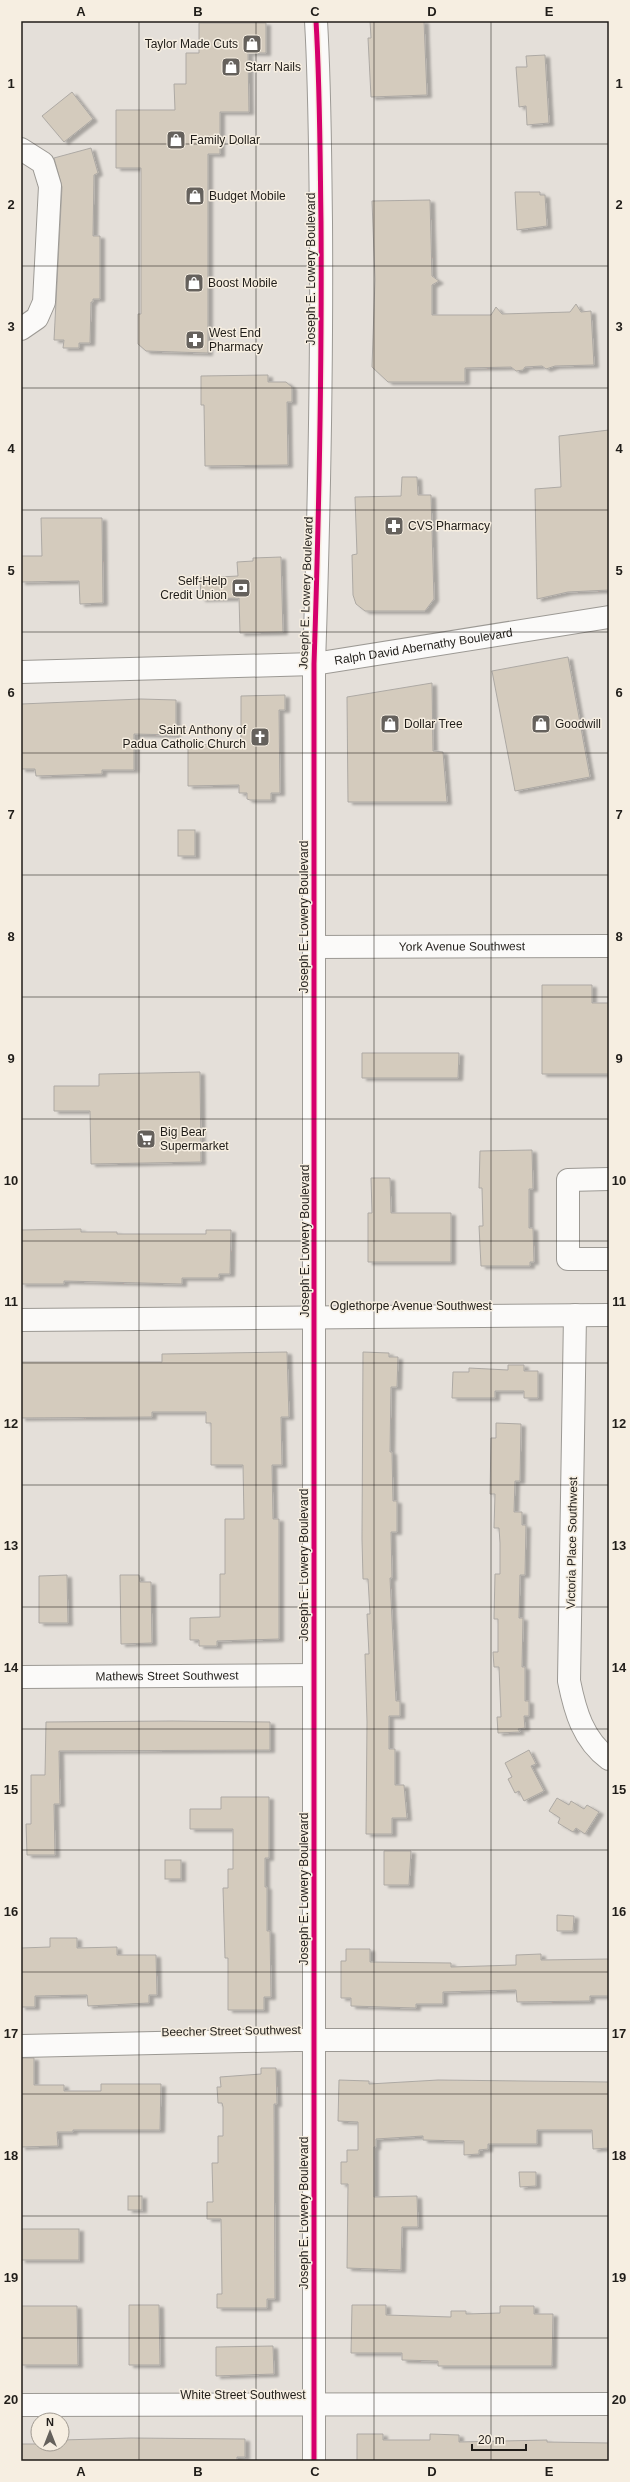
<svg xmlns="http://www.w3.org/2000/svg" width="630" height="2482" font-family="Arial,sans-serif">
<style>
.building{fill:#d4cbbd;stroke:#ada9a4;filter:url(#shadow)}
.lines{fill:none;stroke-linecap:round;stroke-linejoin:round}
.minor-casing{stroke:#9c9994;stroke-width:24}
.major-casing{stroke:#9c9994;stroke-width:24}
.minor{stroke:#fbfaf9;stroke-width:22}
.major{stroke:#fbfaf9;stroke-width:22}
.cycleway-casing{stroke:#f6eee1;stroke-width:8}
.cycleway{stroke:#d6006c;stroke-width:5}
.grid{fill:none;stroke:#201d19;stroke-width:1;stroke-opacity:0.55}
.labels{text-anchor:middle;stroke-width:3;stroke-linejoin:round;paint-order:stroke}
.poi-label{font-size:12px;fill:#201d19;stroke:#f6eee1;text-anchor:start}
.street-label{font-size:12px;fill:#201d19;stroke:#f6eee1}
.neatline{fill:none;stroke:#201d19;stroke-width:1.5}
.grid-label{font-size:13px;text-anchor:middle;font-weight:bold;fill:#201d19}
</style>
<defs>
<filter id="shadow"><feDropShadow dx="4.5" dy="2.5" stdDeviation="1" flood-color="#0004"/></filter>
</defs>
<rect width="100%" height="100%" fill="#e4dfd9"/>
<!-- building -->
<g class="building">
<path d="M370 21H424L427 95 371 97 368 38H371Z"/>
<path d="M199 23H266V53H248L249 112H220V154H208V353L146 351 138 344V314H141V168H116V110H175L174 84H186V53H199Z"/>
<path d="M545 55 549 123 527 125 526 106 519 107 516 67H527L526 56Z"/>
<path d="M72 92 93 119 64 142 42 116Z"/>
<path d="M91 148 98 173 94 175 93 236H100V299H93V302H91L90 343H79V348H63L64 340H54L62 187 54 158Z"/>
<path d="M515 192H540V195H545L547 226 517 230Z"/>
<path d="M430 200 432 276 439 281 432 285V315H491L496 307 502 314 570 312 576 304 581 312 591 311 594 365 555 366 546 369 542 366 525 367 523 370 516 371 511 367 465 368V382H388L372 367 375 279 372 201Z"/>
<path d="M268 375V382H286L292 387V402H287L288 465 205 466 204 405H201V376Z"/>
<path d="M609 430V590L568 592 537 599 535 489 561 487 559 436Z"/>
<path d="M402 477H417L418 495H431L434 599 425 611H365L356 604 353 595 352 555 357 554 355 497 401 496Z"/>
<path d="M41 518H102L103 603 80 604 79 581 21 582V556H42Z"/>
<path d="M281 557 283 632 240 633 239 598 201 599 200 578 238 576 237 562 253 561V558Z"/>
<path d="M568 657 590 777 515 791 492 671Z"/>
<path d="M432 683 433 751 443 752 447 802H348L347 697Z"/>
<path d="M285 695V710H279L280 793H271V800H250L247 799V793H239V785L188 786V745L241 744V696Z"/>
<path d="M141 699 176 700V735L134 734V770H102V774L36 776 35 769H21V704Z"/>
<rect x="178" y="830" width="17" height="26"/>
<path d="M542 985H592V1003H609V1074H542Z"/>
<path d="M362 1053H459L458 1078H362Z"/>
<path d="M200 1072 201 1162 91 1164 90 1111H54V1086H99V1074Z"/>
<path d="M532 1150 533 1189H529V1228H533L534 1262H530V1266H481L479 1226H483L482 1188H479L480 1151Z"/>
<path d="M371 1178H390L391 1213H451V1262H368V1213H372Z"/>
<path d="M81 1229V1232H117V1234H206V1230H231L230 1274H219V1278H182V1284L64 1281V1284H21V1230Z"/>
<path d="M287 1352 289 1417H281L282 1465H272L273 1519H279V1639L217 1641V1646H199V1640H190V1618L220 1617V1574H225V1519H244L243 1465H211V1423H206V1412H152V1417L21 1418V1362H162V1354Z"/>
<path d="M363 1352 389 1353V1357H398L397 1387H391L390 1452H392L393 1501H397V1532H391L392 1578H390L396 1701H400V1716H389V1749H395V1785H404L407 1818H392V1834H366L367 1722 365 1654H369L367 1614H370L368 1579H363L362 1539Z"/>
<path d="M508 1365H524V1371H538V1398H524V1391H495V1398H452L453 1372H469V1368L508 1370Z"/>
<path d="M496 1423 521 1424 520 1481H515L514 1512H522V1525H526L525 1575H520L519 1618H523L522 1667H525V1701H529V1716H524L525 1728 518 1729 520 1732 498 1733 497 1717H501L499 1667H494L493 1652H498V1619H494L495 1574H500V1543L499 1528H494L495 1494H490L491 1438H496Z"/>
<path d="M67 1575 68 1623H39V1576Z"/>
<path d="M120 1575H139L140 1582H151L152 1643 121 1644Z"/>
<path d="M172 1721 270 1722V1750L59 1751 60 1804H54L55 1855H27L26 1824H31V1775H45L46 1722Z"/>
<path d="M529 1750 536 1764 531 1766 544 1791 524 1801 519 1791 515 1793 508 1779 512 1777 505 1763Z"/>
<path d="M221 1797H269V1858H265V1887H267V1931H270L271 1997H264V2010H228V1958H225L223 1888H228V1869H233V1829H190V1809H221Z"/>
<path d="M557 1798 569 1805 571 1801 584 1809 587 1805 599 1812 585 1834 576 1828 573 1832 558 1823 560 1818 549 1811Z"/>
<path d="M384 1851H411L409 1885H384Z"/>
<rect x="165" y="1860" width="16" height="19"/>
<path d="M557 1915 574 1916 573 1931H557Z"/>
<path d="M50 1938H77V1948L117 1947V1955H156L157 1995H149V2003L88 2006 87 1995 35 1996V2007H21V1948L50 1947Z"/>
<path d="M346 1949H370V1962L451 1963V1967L516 1965V1955L541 1954V1960L609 1959V1996H590V2001L517 2002 516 1990 443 1992V2004H416V2008L351 2006V1998H341V1961H346Z"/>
<path d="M21 2058H34V2085H64V2091H101V2084H161L160 2130H73V2132H57L58 2146 21 2147Z"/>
<path d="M261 2068H276L277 2104H274L275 2299H267V2308H217V2294H222L221 2219H207V2202H213L212 2163H218V2136H223V2107L222 2103H218L217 2087H221L220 2077 261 2074Z"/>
<path d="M339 2080 369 2081V2084L438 2080 609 2082V2148L593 2149 592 2130H537V2144H488V2149L479 2150V2154L464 2155V2141L423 2140V2136L376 2139V2147H374V2197L417 2196 418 2227H402L401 2270 347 2268 348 2184H341V2162H347V2150H358V2122L338 2121Z"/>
<path d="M519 2172H536V2186L520 2187Z"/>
<rect x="128" y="2196" width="14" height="14"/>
<rect x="21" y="2229" width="58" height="31"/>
<path d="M129 2305H159L160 2365H129Z"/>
<path d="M352 2305H386V2315L451 2317V2311H466V2314L500 2313V2306H534V2314H553L552 2366H438V2361L402 2360V2353H351Z"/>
<path d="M21 2306H77L78 2365H21Z"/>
<path d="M273 2346 274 2374 216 2376V2347Z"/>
<path d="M357 2434H383V2440H430V2434L459 2435V2442L547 2440V2442L609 2443V2461H357Z"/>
<path d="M131 2438 245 2439V2457H237V2461H21V2444H62V2440Z"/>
</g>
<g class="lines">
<defs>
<g id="minor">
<path d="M21 149 43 163 50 186 44 302 37 318 21 329"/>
<path d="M314 664V2461"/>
<path id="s1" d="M314 947 609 946"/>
<path d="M609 1179 568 1180V1259H609"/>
<path d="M575 1315 569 1681C575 1711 583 1740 609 1759"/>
<path d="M21 1320 609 1315"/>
<path id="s2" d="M21 1677 314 1675"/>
<path d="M21 2046 295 2040H609"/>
<path d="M21 2405 609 2404"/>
</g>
<g id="major">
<path d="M314 664C319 516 322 369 321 221 320 154 320 88 316 21"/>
<path id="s3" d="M21 672 314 664 609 617"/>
</g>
</defs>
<!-- minor casing -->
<use href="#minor" class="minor-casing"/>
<!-- major casing -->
<use href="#major" class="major-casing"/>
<!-- minor -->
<use href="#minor" class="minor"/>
<!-- major -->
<use href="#major" class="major"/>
<defs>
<path id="cycleway" d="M314 2461V664C319 516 322 369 321 221 320 154 320 88 316 21"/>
</defs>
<!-- cycleway casing -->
<use href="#cycleway" class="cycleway-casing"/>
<!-- cycleway -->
<use href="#cycleway" class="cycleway"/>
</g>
<!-- grid -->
<path class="grid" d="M139 21V2461M256 21V2461M374 21V2461M491 21V2461M21 144H609M21 266H609M21 388H609M21 510H609M21 632H609M21 753H609M21 875H609M21 997H609M21 1119H609M21 1241H609M21 1363H609M21 1485H609M21 1607H609M21 1729H609M21 1850H609M21 1972H609M21 2094H609M21 2216H609M21 2338H609"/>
<!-- icons -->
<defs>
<symbol id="shop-square" viewBox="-11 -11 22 22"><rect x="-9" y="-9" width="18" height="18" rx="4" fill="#65615c" stroke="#f6eee1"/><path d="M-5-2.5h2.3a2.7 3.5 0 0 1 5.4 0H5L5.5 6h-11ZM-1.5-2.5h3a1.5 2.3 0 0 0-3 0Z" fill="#fff"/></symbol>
<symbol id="pharmacy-square" viewBox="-11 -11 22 22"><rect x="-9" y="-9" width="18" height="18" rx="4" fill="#65615c" stroke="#f6eee1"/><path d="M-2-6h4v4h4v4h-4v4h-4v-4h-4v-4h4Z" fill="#fff"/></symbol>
<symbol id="bank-square" viewBox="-11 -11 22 22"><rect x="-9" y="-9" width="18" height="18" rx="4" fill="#65615c" stroke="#f6eee1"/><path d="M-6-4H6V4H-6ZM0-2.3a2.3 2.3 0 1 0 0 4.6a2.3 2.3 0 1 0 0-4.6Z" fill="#fff"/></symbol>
<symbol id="church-square" viewBox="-11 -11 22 22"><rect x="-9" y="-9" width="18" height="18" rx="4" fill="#65615c" stroke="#f6eee1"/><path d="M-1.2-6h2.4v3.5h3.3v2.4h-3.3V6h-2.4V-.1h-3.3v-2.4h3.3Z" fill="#fff"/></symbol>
<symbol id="supermarket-square" viewBox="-11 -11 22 22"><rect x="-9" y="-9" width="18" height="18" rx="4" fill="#65615c" stroke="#f6eee1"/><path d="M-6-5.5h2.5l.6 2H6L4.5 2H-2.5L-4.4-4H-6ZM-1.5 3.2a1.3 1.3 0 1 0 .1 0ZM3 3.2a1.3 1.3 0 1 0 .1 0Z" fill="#fff"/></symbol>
</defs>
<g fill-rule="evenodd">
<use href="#shop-square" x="241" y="33" width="22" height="22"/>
<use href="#shop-square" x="220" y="56" width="22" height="22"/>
<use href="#shop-square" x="165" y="129" width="22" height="22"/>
<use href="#shop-square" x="184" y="185" width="22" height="22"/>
<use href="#shop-square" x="183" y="272" width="22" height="22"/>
<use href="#pharmacy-square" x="184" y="329" width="22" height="22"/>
<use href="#pharmacy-square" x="383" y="515" width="22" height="22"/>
<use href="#bank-square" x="230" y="577" width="22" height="22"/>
<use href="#shop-square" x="379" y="713" width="22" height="22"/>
<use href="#shop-square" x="530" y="713" width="22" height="22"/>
<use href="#church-square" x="249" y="726" width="22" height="22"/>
<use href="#supermarket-square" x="135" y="1128" width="22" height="22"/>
</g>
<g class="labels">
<!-- poi labels -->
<g class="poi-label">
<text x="238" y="48" text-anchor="end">Taylor Made Cuts</text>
<text x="245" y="71">Starr Nails</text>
<text x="190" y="144">Family Dollar</text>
<text x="209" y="200">Budget Mobile</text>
<text x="208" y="287">Boost Mobile</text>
<text x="209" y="337">West End<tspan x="209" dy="14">Pharmacy</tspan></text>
<text x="408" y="530">CVS Pharmacy</text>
<text x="227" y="585" text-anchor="end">Self-Help<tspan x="227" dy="14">Credit Union</tspan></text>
<text x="404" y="728">Dollar Tree</text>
<text x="555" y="728">Goodwill</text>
<text x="246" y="734" text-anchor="end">Saint Anthony of<tspan x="246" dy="14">Padua Catholic Church</tspan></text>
<text x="160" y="1136">Big Bear<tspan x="160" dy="14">Supermarket</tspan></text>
</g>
<!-- street labels -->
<g class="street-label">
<text transform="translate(311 269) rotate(-90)" y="4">Joseph E. Lowery Boulevard</text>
<text transform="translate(306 593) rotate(-88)" y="4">Joseph E. Lowery Boulevard</text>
<text dy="4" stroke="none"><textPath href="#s3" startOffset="404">Ralph David Abernathy Boulevard</textPath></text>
<text transform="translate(304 917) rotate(-90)" y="4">Joseph E. Lowery Boulevard</text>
<text dy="4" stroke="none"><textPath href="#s1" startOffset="148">York Avenue Southwest</textPath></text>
<text transform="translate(305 1241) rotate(-90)" y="4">Joseph E. Lowery Boulevard</text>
<text x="411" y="1310">Oglethorpe Avenue Southwest</text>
<text transform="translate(572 1543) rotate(-89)" y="4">Victoria Place Southwest</text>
<text transform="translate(304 1565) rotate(-90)" y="4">Joseph E. Lowery Boulevard</text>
<text dy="4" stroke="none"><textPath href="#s2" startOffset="146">Mathews Street Southwest</textPath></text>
<text transform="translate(304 1889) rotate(-90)" y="4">Joseph E. Lowery Boulevard</text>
<text transform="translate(231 2031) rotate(-1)" y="4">Beecher Street Southwest</text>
<text transform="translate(304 2213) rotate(-90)" y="4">Joseph E. Lowery Boulevard</text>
<text x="243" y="2399">White Street Southwest</text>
</g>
</g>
<!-- border -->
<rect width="630" height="2482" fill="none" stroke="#f6eee1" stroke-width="44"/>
<!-- north arrow -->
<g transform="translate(50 2432)"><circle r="19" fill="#f6eee1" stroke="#a09a91"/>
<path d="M0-3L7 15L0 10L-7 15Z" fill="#65615c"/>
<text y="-6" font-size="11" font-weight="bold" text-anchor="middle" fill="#201d19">N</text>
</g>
<!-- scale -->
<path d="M472 2444v6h54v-6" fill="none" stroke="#201d19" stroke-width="2"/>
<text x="478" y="2444" font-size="12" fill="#201d19" stroke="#f6eee1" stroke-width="3" paint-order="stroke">20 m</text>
<rect x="22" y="22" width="586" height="2438" class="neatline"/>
<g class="grid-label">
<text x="81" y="16">A</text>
<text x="198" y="16">B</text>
<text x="315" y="16">C</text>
<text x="432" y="16">D</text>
<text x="549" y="16">E</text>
<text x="11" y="88">1</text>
<text x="619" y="88">1</text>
<text x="11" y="209">2</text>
<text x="619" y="209">2</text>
<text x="11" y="331">3</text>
<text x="619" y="331">3</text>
<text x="11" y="453">4</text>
<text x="619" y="453">4</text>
<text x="11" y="575">5</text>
<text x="619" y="575">5</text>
<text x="11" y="697">6</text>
<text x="619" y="697">6</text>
<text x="11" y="819">7</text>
<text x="619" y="819">7</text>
<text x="11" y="941">8</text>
<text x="619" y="941">8</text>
<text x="11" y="1063">9</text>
<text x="619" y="1063">9</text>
<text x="11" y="1185">10</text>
<text x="619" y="1185">10</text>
<text x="11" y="1306">11</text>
<text x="619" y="1306">11</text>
<text x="11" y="1428">12</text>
<text x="619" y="1428">12</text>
<text x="11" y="1550">13</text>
<text x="619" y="1550">13</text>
<text x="11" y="1672">14</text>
<text x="619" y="1672">14</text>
<text x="11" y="1794">15</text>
<text x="619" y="1794">15</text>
<text x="11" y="1916">16</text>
<text x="619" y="1916">16</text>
<text x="11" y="2038">17</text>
<text x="619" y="2038">17</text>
<text x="11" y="2160">18</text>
<text x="619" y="2160">18</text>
<text x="11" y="2282">19</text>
<text x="619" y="2282">19</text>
<text x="11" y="2404">20</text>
<text x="619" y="2404">20</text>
<text x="81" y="2476">A</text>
<text x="198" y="2476">B</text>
<text x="315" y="2476">C</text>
<text x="432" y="2476">D</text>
<text x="549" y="2476">E</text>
</g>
</svg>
